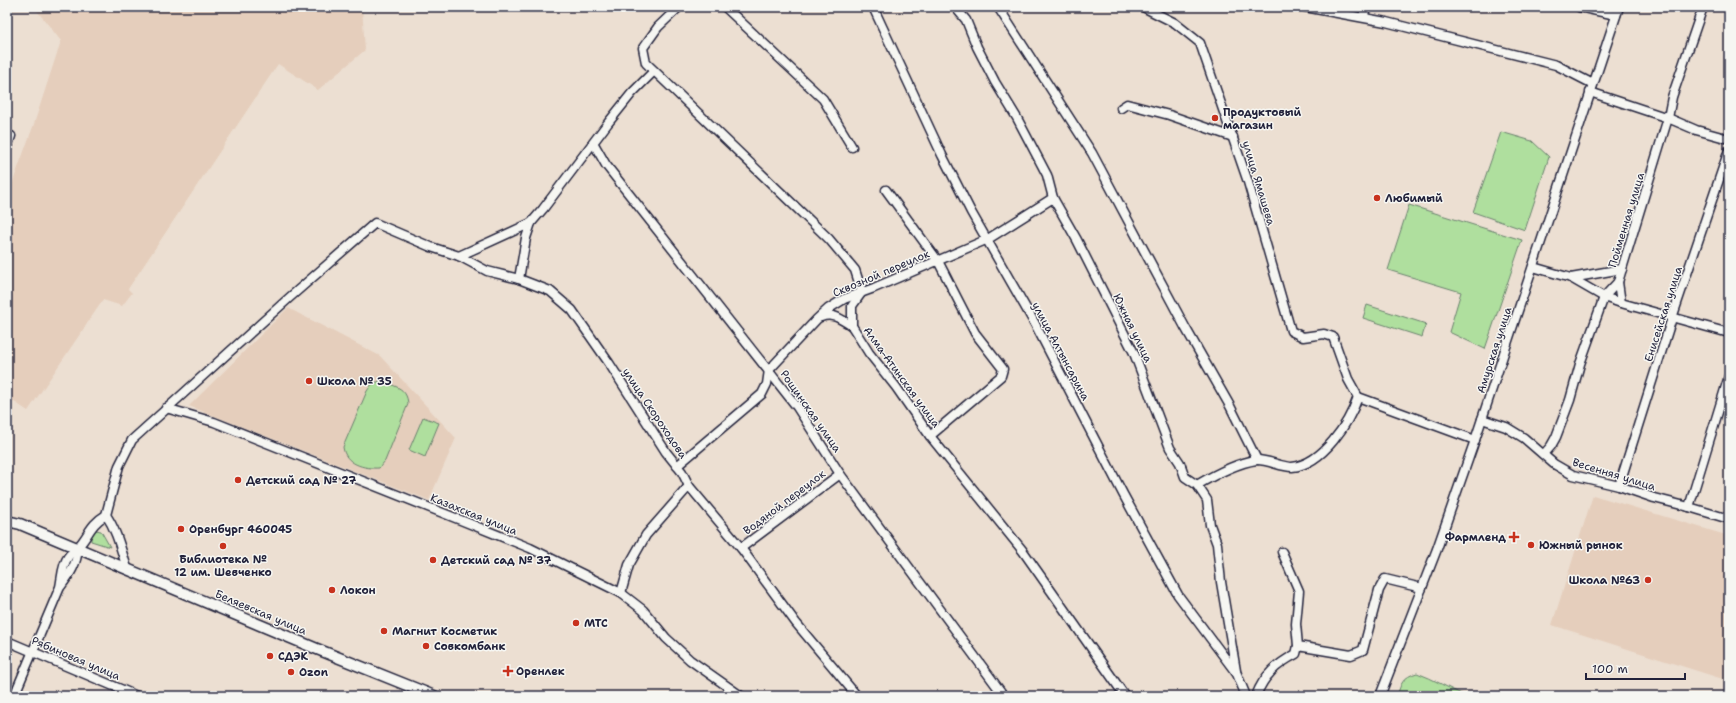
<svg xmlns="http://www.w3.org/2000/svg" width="1736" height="703" font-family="'Shantell Sans',sans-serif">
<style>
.built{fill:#e5cebc}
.green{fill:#afdf9e;stroke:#68806c}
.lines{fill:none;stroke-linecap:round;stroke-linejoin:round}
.minor-casing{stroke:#22223b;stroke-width:11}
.major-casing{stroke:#22223b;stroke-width:13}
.minor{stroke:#f6f6f2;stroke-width:8}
.major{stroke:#f6f6f2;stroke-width:10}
.poi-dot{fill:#c8321e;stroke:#f6f6f2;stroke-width:1.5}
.labels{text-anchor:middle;stroke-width:3;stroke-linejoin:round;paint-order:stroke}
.poi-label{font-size:11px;font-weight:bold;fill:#22223b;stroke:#f6f6f2;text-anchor:start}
.street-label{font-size:11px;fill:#22223b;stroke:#f6f6f2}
</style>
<rect width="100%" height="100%" fill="#ecdfd2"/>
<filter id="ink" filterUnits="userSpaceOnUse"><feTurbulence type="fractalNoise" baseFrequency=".025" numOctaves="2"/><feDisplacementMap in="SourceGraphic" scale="8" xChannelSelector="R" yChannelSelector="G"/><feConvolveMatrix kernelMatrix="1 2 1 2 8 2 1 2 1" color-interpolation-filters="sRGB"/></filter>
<g filter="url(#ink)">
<!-- built -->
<g class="built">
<path d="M34 7H362L365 50 318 90 278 64 128 289 132 293 122 306 103 300 28 411 7 397V198L34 124 37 125 34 124 61 41Z"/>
<path d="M288 308 380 356 456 438 429 500 189 406Z"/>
<path d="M1593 495 1729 536V681L1552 625Z"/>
</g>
<!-- green -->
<g class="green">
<path d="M1501 132 1532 141 1549 157 1525 230 1473 212Z"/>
<path d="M1409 205 1522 240 1485 349 1449 332 1461 292 1388 270Z"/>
<path d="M1367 305 1426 324 1422 337 1363 318Z"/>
<path d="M380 381C394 386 407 387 408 404L385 461 379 468C364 469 345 464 343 447L367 391 372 384Z"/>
<path d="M423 417 439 423 425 457 409 450Z"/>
<path d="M96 530 101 531 110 547 91 541V535Z"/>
<path d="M1417 673C1434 679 1449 689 1466 696H1397C1401 683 1403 677 1417 673Z"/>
</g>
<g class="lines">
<defs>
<g id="minor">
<path d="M679 7 658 27 643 48 646 63 829 239 855 270 862 292 852 306V326L869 353 896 387 930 436 1023 551 1125 696"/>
<path d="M725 7 823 99 852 147"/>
<path d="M873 7 942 155 971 212 1035 324 1123 494 1178 595 1237 674 1246 696"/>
<path d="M955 7 966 20 977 47 995 82 1017 118 1047 175 1053 198 1077 240 1134 353 1170 448 1180 463 1185 477 1197 485 1207 500 1210 525 1217 544 1221 582 1236 671"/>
<path d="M998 7 1092 153 1185 327 1230 406 1257 460"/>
<path d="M1143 7 1175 23 1200 43 1248 182 1291 331 1303 337 1324 334 1333 337 1348 379 1358 397 1475 440"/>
<path d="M1305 7 1386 22 1556 65 1593 84"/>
<path d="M1363 7 1365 17"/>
<path d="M1579 7 1616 15"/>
<path d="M1590 92 1668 118 1696 130 1729 139"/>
<path d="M1121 108 1127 104 1169 115 1233 137"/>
<path d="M594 144 606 165 797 407 840 474 1004 696"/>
<path d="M7 148 11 136"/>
<path d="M886 190 938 261 975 333 1003 369 1001 376 930 436"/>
<path d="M459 256 531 223"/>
<path d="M1533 267 1571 278 1604 297 1621 303 1729 333"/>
<path d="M1571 278 1622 269"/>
<path d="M519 279 526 238 531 223 543 209 608 123 632 93 654 71"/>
<path d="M1618 282 1621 303"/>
<path d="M821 317C833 312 842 320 852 326"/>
<path d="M166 408 214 422 463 521 530 548 621 593 643 610 666 638 690 660 741 696"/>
<path d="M1482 419 1506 427 1524 438 1554 464 1573 475 1619 486 1654 498 1689 507 1729 519"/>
<path d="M1544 454 1551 446 1556 437 1570 400 1580 364 1604 297 1618 282 1668 118 1672 97 1703 7"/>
<path d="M677 466 762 394 767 384 769 370 817 319 828 309 844 299 874 288 988 239 1053 198"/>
<path d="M1197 485C1214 475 1237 463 1256 460 1266 459 1281 467 1292 467 1323 464 1349 423 1358 397"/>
<path d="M1619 486 1672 318 1729 150"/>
<path d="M1689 507 1729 376"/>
<path d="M106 515C117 531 121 550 127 568"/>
<path d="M741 548 840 474"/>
<path d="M1282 552 1299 591 1296 624 1298 646 1351 655 1363 650 1379 590 1385 579 1422 588"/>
<path d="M61 586C70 574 77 564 78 548"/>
<path d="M621 593 629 565 646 535 689 486"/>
<path d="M7 641 137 696"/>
<path d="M14 696 60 587C62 578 62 565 68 557 70 553 75 551 77 548 89 536 89 525 106 515L119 466 132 440 289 298 375 223 431 247 459 256 487 271 519 279 550 291 572 310 609 363 666 452 682 472 689 486 741 548 796 623 857 696"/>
<path d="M1256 696C1264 675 1277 664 1296 654L1298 646"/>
<path d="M1380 696 1437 549 1475 440 1619 7"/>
</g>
<path id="major" d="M7 521 20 524 317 649 434 696"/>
</defs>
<!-- minor casing -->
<use href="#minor" class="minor-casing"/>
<!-- major casing -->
<use href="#major" class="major-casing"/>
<!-- minor -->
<use href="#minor" class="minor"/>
<!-- major -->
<use href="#major" class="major"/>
</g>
</g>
<!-- markers -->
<g class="poi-dot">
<circle cx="1215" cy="118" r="4"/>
<circle cx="1377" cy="198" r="4"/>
<circle cx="309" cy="381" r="4"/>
<circle cx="238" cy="480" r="4"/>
<circle cx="181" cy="529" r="4"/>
<path d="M1512 531h4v4h4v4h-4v4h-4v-4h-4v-4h4z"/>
<circle cx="1531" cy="545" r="4"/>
<circle cx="223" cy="546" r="4"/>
<circle cx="433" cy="560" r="4"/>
<circle cx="1648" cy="580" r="4"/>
<circle cx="332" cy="590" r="4"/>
<circle cx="576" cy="623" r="4"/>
<circle cx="384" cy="631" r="4"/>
<circle cx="426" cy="646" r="4"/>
<circle cx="270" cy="656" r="4"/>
<path d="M506 665h4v4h4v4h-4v4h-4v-4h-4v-4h4z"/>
<circle cx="291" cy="672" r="4"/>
</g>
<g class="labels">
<!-- poi labels -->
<g class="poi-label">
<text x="1223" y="116">Продуктовый<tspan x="1223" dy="13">магазин</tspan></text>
<text x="1385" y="202">Любимый</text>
<text x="317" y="385">Школа № 35</text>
<text x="246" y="484">Детский сад № 27</text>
<text x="189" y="533">Оренбург 460045</text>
<text x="1506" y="541" text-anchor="end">Фармленд</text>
<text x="1539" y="549">Южный рынок</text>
<text x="223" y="563" text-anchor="middle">Библиотека №<tspan x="223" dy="13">12 им. Шевченко</tspan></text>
<text x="441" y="564">Детский сад № 37</text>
<text x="1640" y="584" text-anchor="end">Школа №63</text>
<text x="340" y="594">Локон</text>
<text x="584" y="627">МТС</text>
<text x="392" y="635">Магнит Косметик</text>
<text x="434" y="650">Совкомбанк</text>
<text x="278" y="660">СДЭК</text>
<text x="516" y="675">Оренлек</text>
<text x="299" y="676">Ozon</text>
</g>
<!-- street labels -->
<g class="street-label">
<text transform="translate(1259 183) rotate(73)" y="4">улица Ямашева</text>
<text transform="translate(1626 220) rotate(-73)" y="4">Пойменная улица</text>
<text transform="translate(881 273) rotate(-23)" y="4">Сквозной переулок</text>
<text transform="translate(1663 314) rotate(-72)" y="4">Енисейская улица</text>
<text transform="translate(1133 328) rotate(64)" y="4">Южная улица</text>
<text transform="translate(1494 350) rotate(-72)" y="4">Амурская улица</text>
<text transform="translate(1061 351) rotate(62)" y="4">улица Алтынсарина</text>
<text transform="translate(902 377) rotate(54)" y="4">Алма-Атинская улица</text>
<text transform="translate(811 411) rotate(55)" y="4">Рощинская улица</text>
<text transform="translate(655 413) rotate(56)" y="4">улица Скороходова</text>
<text transform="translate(1614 474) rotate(17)" y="4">Весенняя улица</text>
<text transform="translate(784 502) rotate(-37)" y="4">Водяной переулок</text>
<text transform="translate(474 514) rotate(22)" y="4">Казахская улица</text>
<text transform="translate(261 612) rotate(23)" y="4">Беляевская улица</text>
<text transform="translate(76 658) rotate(23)" y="4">Рябиновая улица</text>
</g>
</g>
<!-- margin -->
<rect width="1736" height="703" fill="none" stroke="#f6f6f2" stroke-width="24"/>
<rect x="12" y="12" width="1712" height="679" fill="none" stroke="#22223b" stroke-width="1.5" filter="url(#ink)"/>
<!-- scale -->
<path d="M1586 673v6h99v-6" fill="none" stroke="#22223b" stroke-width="2"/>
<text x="1592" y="673" font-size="12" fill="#22223b" stroke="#f6f6f2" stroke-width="3" paint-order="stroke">100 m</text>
</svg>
